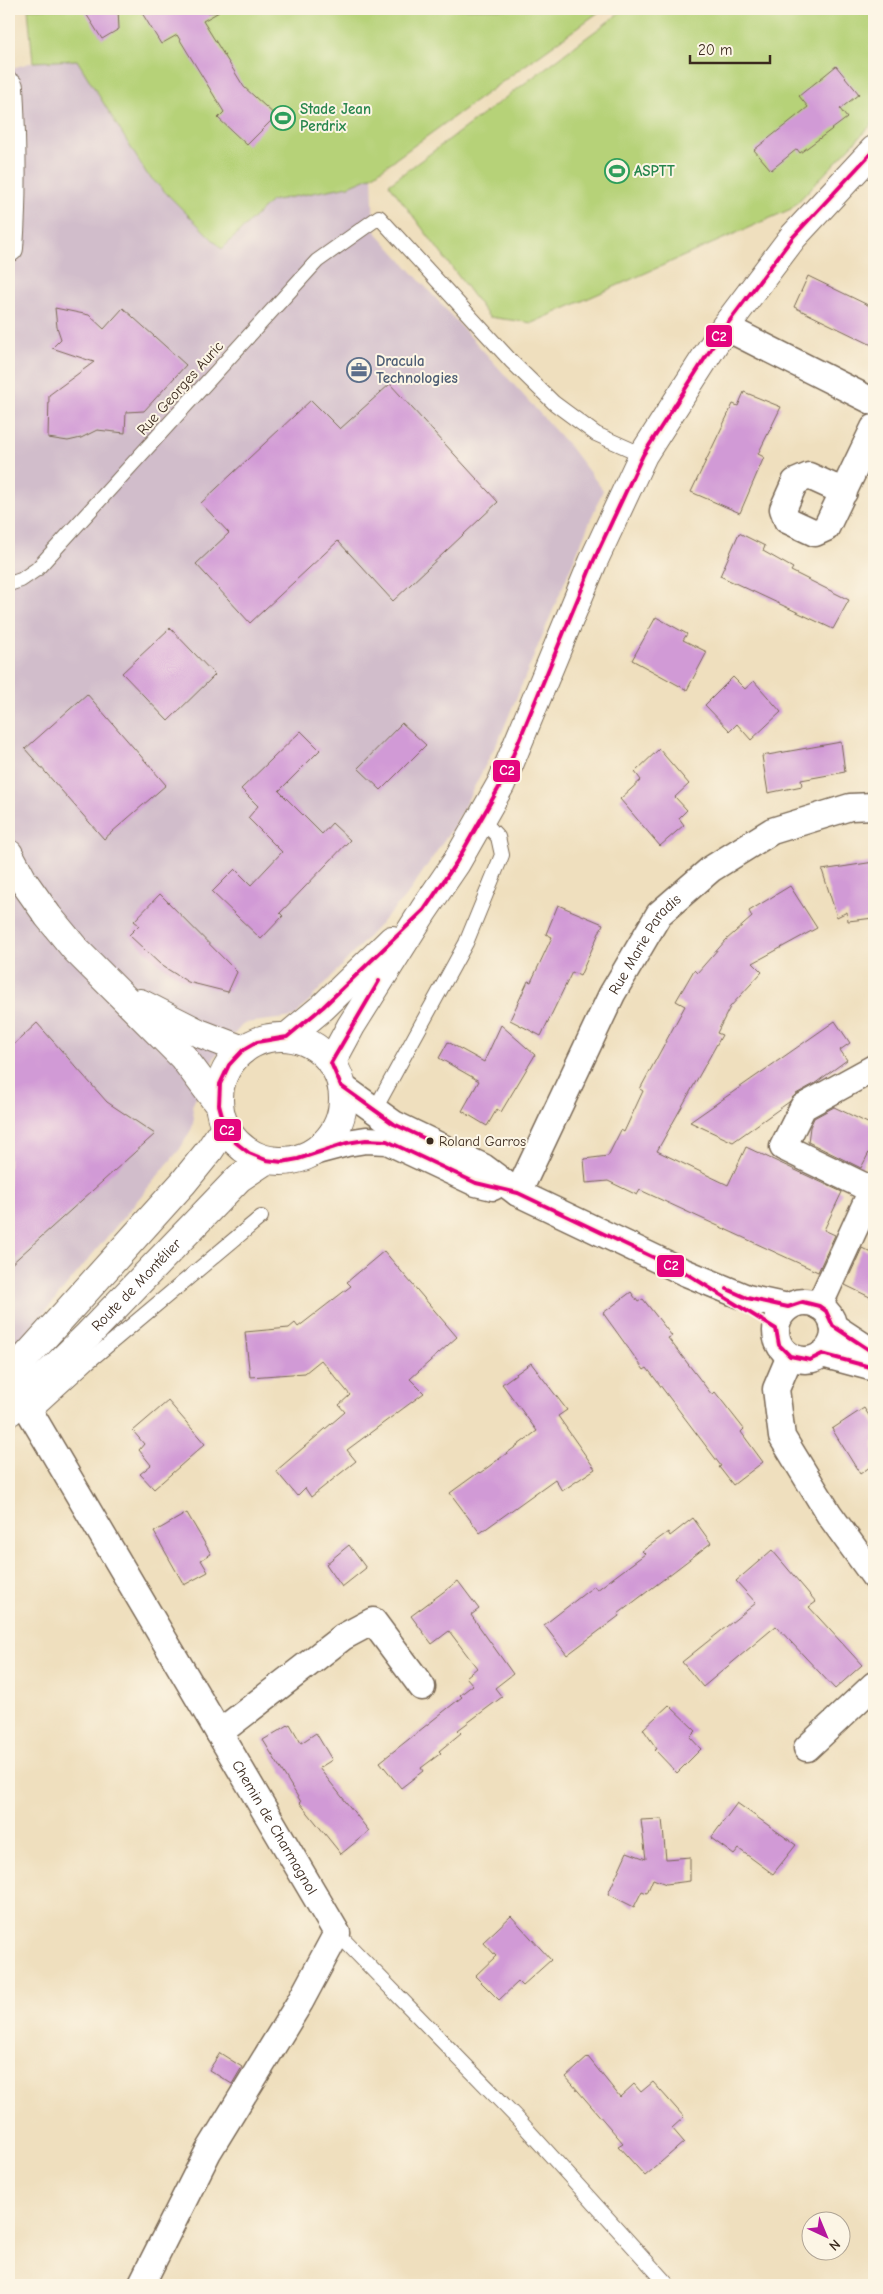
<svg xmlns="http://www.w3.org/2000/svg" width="883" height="2294" font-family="'Comic Neue',sans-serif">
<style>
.industrial{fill:#d1bdcb}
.green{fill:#b6d278;stroke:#787e4b}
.building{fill:#d19ad6}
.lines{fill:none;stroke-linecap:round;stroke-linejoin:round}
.lane-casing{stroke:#7a6956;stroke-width:16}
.street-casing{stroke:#7a6956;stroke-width:29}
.secondary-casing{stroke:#7a6956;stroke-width:30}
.lane{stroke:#fff;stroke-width:14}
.street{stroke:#fff;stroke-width:26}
.secondary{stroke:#fff;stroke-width:28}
.bus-1-casing{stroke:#fcf5e5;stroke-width:8}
.bus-1{stroke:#e4047d;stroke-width:4}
.bus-dot{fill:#3b2a1e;stroke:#fcf5e5;stroke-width:2}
.labels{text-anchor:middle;stroke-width:4;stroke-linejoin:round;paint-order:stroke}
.bus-label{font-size:14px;fill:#3b2a1e;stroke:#fcf5e5;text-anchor:start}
.leisure-label{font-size:15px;font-weight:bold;fill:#27864d;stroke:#fcf5e5;text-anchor:start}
.service-label{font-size:15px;font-weight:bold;fill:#4e5e75;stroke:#fcf5e5;text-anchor:start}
.street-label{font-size:15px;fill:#3b2a1e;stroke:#fcf5e5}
.line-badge{stroke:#fcf5e5;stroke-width:2}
.badge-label{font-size:14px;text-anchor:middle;font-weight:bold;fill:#fff}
</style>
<rect width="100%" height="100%" fill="#fcf5e5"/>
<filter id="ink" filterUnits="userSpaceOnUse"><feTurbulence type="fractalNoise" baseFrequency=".02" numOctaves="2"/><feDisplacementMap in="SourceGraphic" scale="10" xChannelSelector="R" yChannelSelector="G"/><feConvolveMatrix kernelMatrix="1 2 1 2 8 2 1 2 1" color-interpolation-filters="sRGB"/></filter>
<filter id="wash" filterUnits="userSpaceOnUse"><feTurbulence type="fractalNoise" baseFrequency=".0096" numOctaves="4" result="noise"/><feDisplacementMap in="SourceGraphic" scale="20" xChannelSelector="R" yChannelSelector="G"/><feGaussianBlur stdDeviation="1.12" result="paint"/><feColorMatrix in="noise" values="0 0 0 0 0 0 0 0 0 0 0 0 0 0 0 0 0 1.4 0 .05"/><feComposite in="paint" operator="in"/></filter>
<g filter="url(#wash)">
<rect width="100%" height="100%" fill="#efdfbe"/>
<!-- industrial -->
<path class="industrial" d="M77 60 147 174 222 249 271 201 349 186 372 176 374 230 570 447 603 490 500 737 454 826 407 895 294 1017 244 1023 215 1056 192 1106 194 1118 192 1128 180 1149 9 1355V69L33 62Z"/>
<!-- green -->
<g class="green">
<path d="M28 9H603L372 176 349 186 271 201 222 249 147 174 77 60 33 62Z"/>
<path d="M625 9H874V122L791 209 532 323 489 317 389 184Z"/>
</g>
<g id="blocks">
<!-- building -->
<g class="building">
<path d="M83 9H118L119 29 102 39Z"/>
<path d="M219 12 203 21 244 87 276 116 247 145 218 118 224 112 177 35 161 44 142 13Z"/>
<path d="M836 66 859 94 840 109 847 118 800 153 797 149 771 170 754 150 808 107 799 96Z"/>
<path d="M808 276 874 308V346L794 307Z"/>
<path d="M55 308 89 315 104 329 123 308 186 365 144 411 126 412 125 433 97 430 81 438 68 441 48 438 49 395 94 362 52 348 61 339 57 327Z"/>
<path d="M390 384 498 502 393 601 338 541 250 623 196 564 229 533 201 503 311 400 340 429Z"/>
<path d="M744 392 781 407 758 454 764 457 740 513 691 492 733 404 738 406Z"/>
<path d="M739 533 765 546 763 551 793 568 791 571 849 600 833 629 720 576Z"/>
<path d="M656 617 687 634 683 640 707 652 687 690 632 660Z"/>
<path d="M170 628 215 675 168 721 122 673Z"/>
<path d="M733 677 745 689 754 681 781 712 751 740 737 724 730 731 705 705Z"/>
<path d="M87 694 166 785 104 839 25 749Z"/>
<path d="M402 723 426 745 381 790 358 768Z"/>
<path d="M301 731 320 750 279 791 322 834 332 823 350 840 280 913 283 916 261 939 212 892 235 869 251 885 282 852 248 818 258 806 241 789Z"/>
<path d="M841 742 845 772 801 780 802 786 768 793 762 756Z"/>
<path d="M659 749 689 784 675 797 687 810 679 818 684 825 660 846 620 799 641 780 635 772Z"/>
<path d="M874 862V918L848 921 847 912 837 917 822 870Z"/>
<path d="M790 886 817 928 753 963 762 972 730 1007 717 1033 722 1035 657 1151 728 1185 746 1147 842 1192 824 1230 835 1235 818 1272 640 1190 637 1195 608 1181 586 1183 584 1159 608 1156 621 1130 624 1132 643 1091 640 1089 685 1006 676 1001 694 970 697 973 726 940 752 917 749 911Z"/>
<path d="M160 894 237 972 228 992 188 982 161 965 129 935 139 925 134 921Z"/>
<path d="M558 905 603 924 580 976 572 972 541 1036 510 1020 528 981 531 982 552 937 546 934Z"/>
<path d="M835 1021 850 1043 840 1050 847 1060 814 1084 796 1094 789 1102 733 1142 690 1122Z"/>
<path d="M37 1023 107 1102 155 1134 9 1266V1049Z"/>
<path d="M501 1025 535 1055 501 1112 497 1109 487 1126 462 1111 479 1081 439 1058 448 1042 484 1062Z"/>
<path d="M834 1107 874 1126V1143L861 1168 808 1142 810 1127 814 1118Z"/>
<path d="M862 1248 874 1254V1299L845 1285Z"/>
<path d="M384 1251 457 1337 410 1379 424 1393 347 1450 356 1461 311 1497 305 1488 297 1496 276 1471 345 1412 339 1405 350 1395 321 1360 305 1373 250 1377 245 1332 289 1328 295 1323 298 1327 351 1286 347 1282Z"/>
<path d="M631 1292 638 1302 643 1299 672 1336 668 1338 712 1395 715 1392 744 1429 741 1432 763 1462 733 1485 719 1467 721 1466 647 1368 644 1370 603 1313Z"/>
<path d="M531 1363 567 1410 558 1416 595 1469 562 1491 555 1479 480 1533 450 1493 479 1472 480 1473 537 1431 502 1384Z"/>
<path d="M168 1401 205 1444 154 1489 140 1474 151 1465 139 1450 144 1444 133 1431Z"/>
<path d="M864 1408 874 1423V1464L860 1474 832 1429Z"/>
<path d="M187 1513 211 1554 201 1560 208 1572 184 1585 154 1532Z"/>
<path d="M693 1518 711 1543 618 1614 619 1616 567 1655 544 1625 594 1586 597 1590 645 1554 642 1551 668 1532 670 1536Z"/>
<path d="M349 1545 366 1568 342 1587 326 1564Z"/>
<path d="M772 1550 816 1602 809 1607 862 1665 835 1689 776 1626 703 1687 682 1662 756 1603 736 1581Z"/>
<path d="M458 1581 479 1609 471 1615 513 1674 495 1688 502 1697 458 1730 461 1733 439 1751 441 1753 421 1768 423 1771 401 1788 380 1762 462 1697 460 1695 473 1685 466 1677 477 1668 449 1631 432 1644 411 1616Z"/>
<path d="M669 1705 696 1731 690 1737 701 1749 677 1773 655 1750 657 1749 643 1729Z"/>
<path d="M290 1724 301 1743 316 1733 332 1760 319 1768 369 1831 341 1854 300 1803 301 1802 263 1740Z"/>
<path d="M737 1803 796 1845 773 1874 739 1849 734 1855 711 1838Z"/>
<path d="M662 1819 666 1859 690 1857V1881L666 1884 653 1879 647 1893 642 1891 634 1907 608 1894 627 1852 646 1859 641 1820Z"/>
<path d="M511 1916 551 1960 522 1986 518 1982 499 2000 475 1976 496 1956 483 1942Z"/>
<path d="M220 2053 242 2067 232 2084 209 2070Z"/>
<path d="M588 2057 620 2097 634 2084 641 2092 653 2082 684 2117 672 2128 684 2142 645 2176 618 2146 623 2143 566 2077Z"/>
</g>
</g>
</g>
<g filter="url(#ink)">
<use href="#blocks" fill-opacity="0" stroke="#7a6956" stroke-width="1"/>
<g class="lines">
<defs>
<g id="lane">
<path d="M9 584 21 580 37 569 317 261 379 217 512 362 554 403 596 434 643 455"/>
<path d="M374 1111 466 943 502 855 498 837 482 820"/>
<path d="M31 1414 88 1362 261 1217"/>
<path d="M337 1933 516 2117 668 2285"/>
</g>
<g id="street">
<path d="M725 327 874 402"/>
<path d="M844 492 809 476 795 482 783 509 787 520 815 533 826 528 874 428"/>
<path d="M341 1086 394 1124 483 1167 518 1193 684 1272 747 1298 788 1307"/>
<path d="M313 1152 347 1143 366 1140 387 1141 476 1183 493 1187"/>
<path d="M872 1190 783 1147 803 1107 874 1068"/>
<path id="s1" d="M518 1193 612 994 659 914 711 869 772 831 850 807 874 806"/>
<circle cx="805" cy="1331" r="29"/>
<path d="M819 1306 872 1190 874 1191"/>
<path d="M833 1326 874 1353"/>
<path d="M822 1354 874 1368"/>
<path d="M790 1356 776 1389 782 1437 829 1514 874 1576"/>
<path id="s2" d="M16 1378 23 1400 31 1414 337 1933 300 2002 208 2152 141 2285"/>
<path d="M219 1733 343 1637 373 1621 422 1687"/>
<path d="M807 1748 874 1685"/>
</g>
<g id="secondary">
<path d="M9 87C12 141 13 195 9 248"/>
<path d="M9 854 24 882 48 916 76 950 183 1057 219 1105"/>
<path d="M140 1003 199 1033 243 1050"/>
<path d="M287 1037 323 1007 392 940"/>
<circle cx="281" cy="1099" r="62"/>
<path d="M331 1063 351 1026 424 910 456 863 501 784 593 562 643 455 725 327 793 237 874 150"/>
<path d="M9 1376 183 1183 209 1151 225 1127"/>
<path id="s3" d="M9 1412 88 1335 239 1178 266 1160"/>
</g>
</defs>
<!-- lane casing -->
<use href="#lane" class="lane-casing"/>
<!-- street casing -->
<use href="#street" class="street-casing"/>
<!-- secondary casing -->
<use href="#secondary" class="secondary-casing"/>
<!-- lane -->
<use href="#lane" class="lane"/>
<!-- street -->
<use href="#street" class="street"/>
<!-- secondary -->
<use href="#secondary" class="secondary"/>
<defs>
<g id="bus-1">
<path d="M874 150 793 237 725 327 643 455 593 562 501 784 456 863 424 910 323 1007 287 1037 257 1042 243 1050 229 1065 220 1084 219 1105 225 1127 235 1142 249 1153 266 1160 282 1162 298 1159 347 1143 366 1140 387 1141 476 1183 518 1193 684 1272 776 1329 779 1345 790 1356 810 1360 822 1354 874 1368"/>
<path d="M379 981 331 1063 341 1086 394 1124 430 1141"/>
<path d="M727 1289 747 1298 788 1307 803 1302 819 1306 826 1311 833 1326 874 1353"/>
</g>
</defs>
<!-- bus-1 casing -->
<use href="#bus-1" class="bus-1-casing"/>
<!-- bus-1 -->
<use href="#bus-1" class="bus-1"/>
</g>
</g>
<!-- icons -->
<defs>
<symbol id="stadium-ring" viewBox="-11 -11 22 22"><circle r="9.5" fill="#fcf5e5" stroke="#2e9e5b" stroke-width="1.5"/><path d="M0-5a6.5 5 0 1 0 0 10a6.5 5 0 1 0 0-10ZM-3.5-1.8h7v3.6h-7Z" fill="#2e9e5b"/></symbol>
<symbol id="office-ring" viewBox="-11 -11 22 22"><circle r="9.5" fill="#fcf5e5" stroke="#5c6f8a" stroke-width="1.5"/><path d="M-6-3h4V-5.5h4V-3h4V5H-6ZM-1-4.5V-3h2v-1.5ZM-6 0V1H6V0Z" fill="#5c6f8a"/></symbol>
</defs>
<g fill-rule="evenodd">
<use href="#stadium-ring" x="269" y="104" width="28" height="28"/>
<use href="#stadium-ring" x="603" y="157" width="28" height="28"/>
<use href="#office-ring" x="345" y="356" width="28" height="28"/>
</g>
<!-- markers -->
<circle class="bus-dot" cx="430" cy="1141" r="4.5"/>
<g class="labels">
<!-- bus labels -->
<g class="bus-label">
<text x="439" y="1146">Roland Garros</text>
</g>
<!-- leisure labels -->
<g class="leisure-label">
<text x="300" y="114">Stade Jean<tspan x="300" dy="17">Perdrix</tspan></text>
<text x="634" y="176">ASPTT</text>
</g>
<!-- service labels -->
<g class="service-label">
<text x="376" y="366">Dracula<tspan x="376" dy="17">Technologies</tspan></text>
</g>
<!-- street labels -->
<g class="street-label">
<text transform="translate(180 388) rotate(-48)" y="5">Rue Georges Auric</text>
<text dy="5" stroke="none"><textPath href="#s1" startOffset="280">Rue Marie Paradis</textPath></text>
<text dy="5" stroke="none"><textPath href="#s3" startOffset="180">Route de Montélier</textPath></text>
<text dy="5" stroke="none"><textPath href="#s2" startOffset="519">Chemin de Charmagnol</textPath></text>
</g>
</g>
<g class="line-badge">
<rect x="705" y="324" width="28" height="24" rx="5" fill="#e4047d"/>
<rect x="492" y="759" width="29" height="24" rx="5" fill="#e4047d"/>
<rect x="213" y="1118" width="29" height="24" rx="5" fill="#e4047d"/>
<rect x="656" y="1254" width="29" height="24" rx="5" fill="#e4047d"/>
</g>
<g class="badge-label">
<text x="719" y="341">C2</text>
<text x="507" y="775">C2</text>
<text x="227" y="1135">C2</text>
<text x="671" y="1270">C2</text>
</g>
<!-- margin -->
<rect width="883" height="2294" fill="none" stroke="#fcf5e5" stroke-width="30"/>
<!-- north arrow -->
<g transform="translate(826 2236) rotate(136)"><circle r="24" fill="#fcf5e5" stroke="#afa495"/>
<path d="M0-4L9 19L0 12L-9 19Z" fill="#b5179e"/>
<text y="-8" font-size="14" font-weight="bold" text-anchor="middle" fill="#3b2a1e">N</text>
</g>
<!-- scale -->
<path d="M690 55v8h80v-8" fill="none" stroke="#3b2a1e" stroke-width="2.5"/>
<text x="698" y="55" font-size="15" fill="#3b2a1e" stroke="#fcf5e5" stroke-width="4" paint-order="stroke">20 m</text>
</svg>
